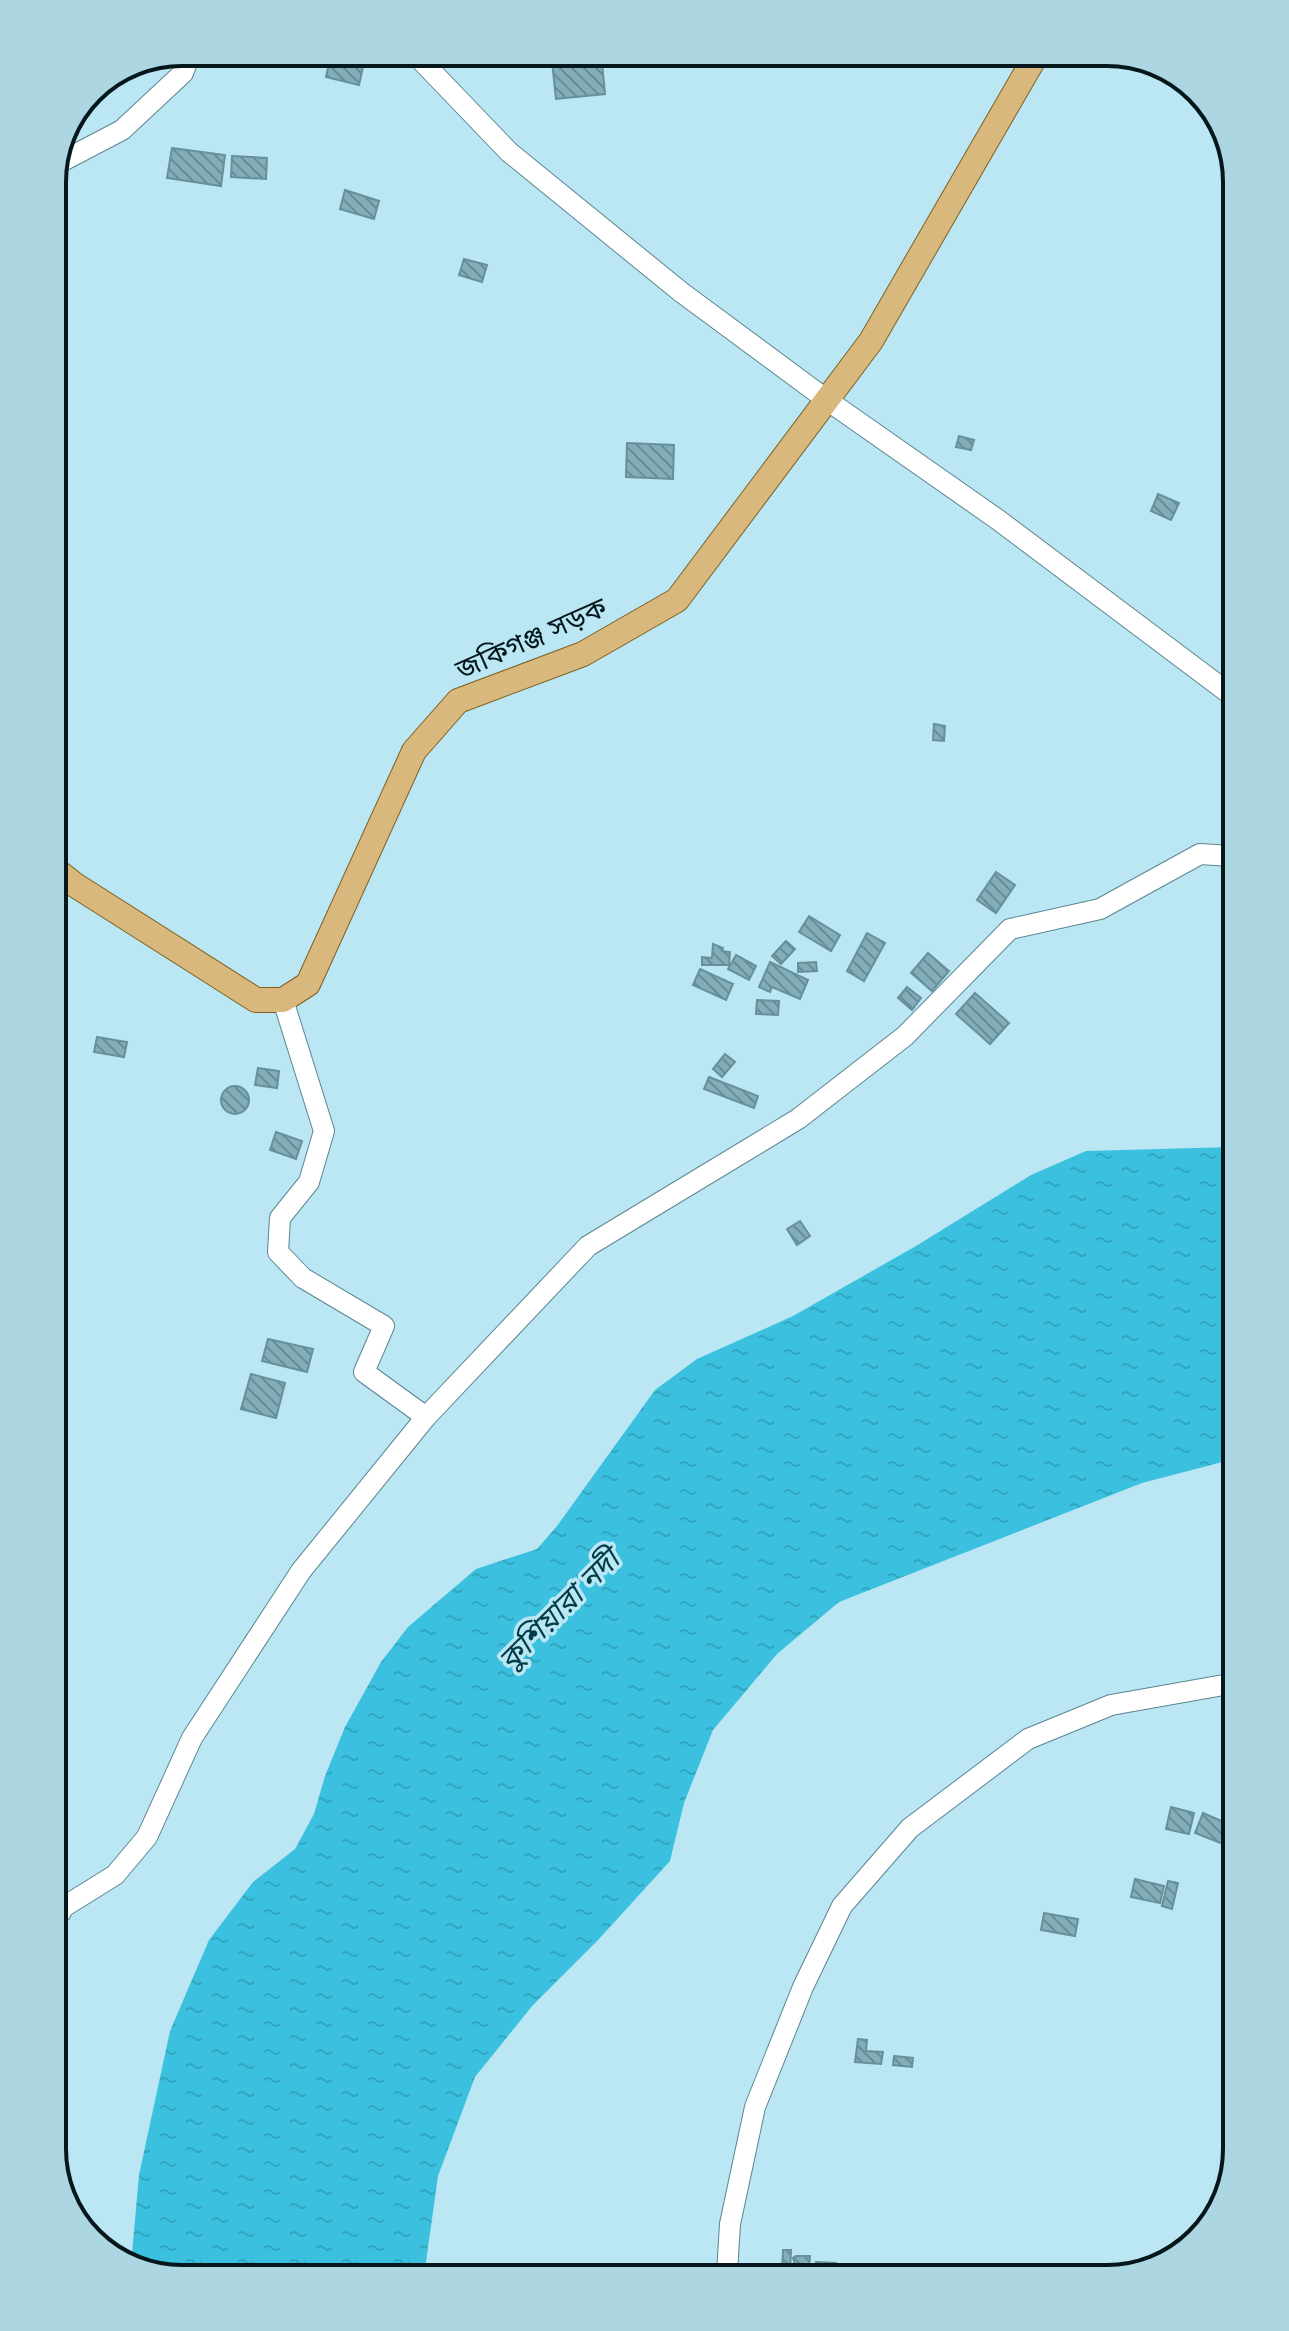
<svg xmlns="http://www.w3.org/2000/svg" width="1289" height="2331" font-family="Helvetica,'Noto Sans Bengali',sans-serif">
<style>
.water{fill:url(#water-ripples)}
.building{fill:url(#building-back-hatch);stroke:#65909c;stroke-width:2}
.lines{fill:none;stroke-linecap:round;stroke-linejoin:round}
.minor-casing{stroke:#5b8591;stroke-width:22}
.major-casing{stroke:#7e6121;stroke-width:26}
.minor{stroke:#fff;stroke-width:20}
.major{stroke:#d8b87c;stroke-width:24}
.labels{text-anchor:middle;stroke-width:7;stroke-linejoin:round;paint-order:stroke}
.street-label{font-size:28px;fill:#06171b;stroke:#bae7f3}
.water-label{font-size:30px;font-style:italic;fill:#003d49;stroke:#bae7f3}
.rim{fill:none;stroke:#06171b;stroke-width:4}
</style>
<defs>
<pattern id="water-ripples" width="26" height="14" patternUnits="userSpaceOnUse" patternTransform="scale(2)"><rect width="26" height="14" fill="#3bc1df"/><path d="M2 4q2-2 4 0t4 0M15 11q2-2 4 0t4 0" fill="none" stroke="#32a5bf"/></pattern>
<pattern id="building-back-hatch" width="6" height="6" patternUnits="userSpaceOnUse" patternTransform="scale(2)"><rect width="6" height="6" fill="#82aeba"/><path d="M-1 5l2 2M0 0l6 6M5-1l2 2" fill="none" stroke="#688d96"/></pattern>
</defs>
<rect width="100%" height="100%" fill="#bae7f3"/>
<!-- water -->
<path class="water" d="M1232 1147 1234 1459 1142 1483 839 1602 777 1654 713 1730 684 1803 670 1861 599 1939 533 2005 475 2077 438 2176 424 2276 174 2279 131 2264 139 2175 170 2031 209 1940 253 1882 295 1849 314 1814 325 1776 345 1727 381 1662 408 1627 476 1569 537 1549 557 1526 655 1390 697 1359 793 1316 916 1246 1031 1175 1086 1151Z"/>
<!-- building -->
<g class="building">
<path d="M551 52H601L605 94 556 99Z"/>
<path d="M331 54 364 62 359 85 326 77Z"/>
<path d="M172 148 225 155 221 186 167 178Z"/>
<path d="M232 156 267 158 266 179 231 177Z"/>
<path d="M345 190 379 201 374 219 340 209Z"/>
<path d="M464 259 487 265 482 282 459 275Z"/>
<path d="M959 436 974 440 971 450 956 447Z"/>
<path d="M627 443 674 445 673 479 626 477Z"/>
<path d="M1158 494 1179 503 1171 520 1151 511Z"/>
<path d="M934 724 945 726 944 741 933 740Z"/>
<path d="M996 872 1015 885 996 913 977 900Z"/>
<path d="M809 916 840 935 831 951 799 932Z"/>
<path d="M867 933 885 943 864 981 847 971Z"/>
<path d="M786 941 795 949 781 964 772 956Z"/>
<path d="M713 944 723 948 722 951 730 952 729 965H702V957L712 958Z"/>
<path d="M928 953 949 971 932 991 911 973Z"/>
<path d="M736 955 756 966 749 980 728 969Z"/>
<path d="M770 962 808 980 800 999 772 987 770 992 759 987Z"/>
<path d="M816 962 817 971 798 972V963Z"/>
<path d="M700 969 733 984 726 1000 693 985Z"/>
<path d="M907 987 921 998 912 1010 898 998Z"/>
<path d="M975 993 1009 1023 990 1044 956 1014Z"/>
<path d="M757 1000 779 1001 778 1015 756 1014Z"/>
<path d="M97 1037 127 1042 124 1057 94 1052Z"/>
<path d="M725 1054 735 1062 722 1077 713 1069Z"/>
<path d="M258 1068 279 1071 277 1088 255 1085Z"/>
<path d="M709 1077 758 1096 754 1108 704 1089Z"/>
<circle cx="235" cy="1100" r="14"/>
<path d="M276 1132 302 1141 296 1159 270 1150Z"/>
<path d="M800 1221 810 1236 797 1245 787 1229Z"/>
<path d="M268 1339 313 1349 307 1372 262 1361Z"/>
<path d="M251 1374 285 1383 276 1418 241 1409Z"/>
<path d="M1171 1807 1194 1813 1189 1834 1166 1829Z"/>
<path d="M1203 1813 1231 1825 1223 1844 1195 1833Z"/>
<path d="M1135 1879 1164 1886 1160 1903 1131 1897Z"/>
<path d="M1168 1881 1178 1883 1172 1909 1162 1906Z"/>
<path d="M1044 1913 1078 1919 1075 1936 1041 1930Z"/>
<path d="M858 2039 867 2040 866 2051 883 2052 881 2064 855 2062Z"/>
<path d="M894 2056 913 2058 912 2067 893 2065Z"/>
<path d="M783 2250H791L790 2273H782Z"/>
<path d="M796 2256H810L809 2269 796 2268 793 2258Z"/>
<path d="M816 2262 836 2263V2272L816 2271Z"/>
</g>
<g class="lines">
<defs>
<g id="minor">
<path d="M413 52 509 152 681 292 827 400 997 519 1230 694"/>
<path d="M57 164 122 130 183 73 191 52"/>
<path d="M426 1417 588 1246 798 1119 905 1036 1010 929 1100 909 1200 854 1231 856"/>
<path d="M61 1912 62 1908 115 1875 147 1837 192 1738 301 1571 426 1417 364 1372 384 1326 303 1278 278 1252 280 1218 309 1182 324 1131 283 1000"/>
<path d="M727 2273 730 2224 755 2107 803 1987 842 1906 910 1828 1028 1739 1111 1705 1235 1683"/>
</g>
<path id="major" d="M56 870 75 885 256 1000H283L308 984 414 751 458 701 583 654 677 600 871 341 1038 52"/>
</defs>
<!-- minor casing -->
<use href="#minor" class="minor-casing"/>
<!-- major casing -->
<use href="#major" class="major-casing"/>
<!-- minor -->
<use href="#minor" class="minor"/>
<!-- major -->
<use href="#major" class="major"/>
</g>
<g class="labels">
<!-- street labels -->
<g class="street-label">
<text transform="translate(531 638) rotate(-24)" y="10">জকিগঞ্জ সড়ক</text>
</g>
<!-- water labels -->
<g class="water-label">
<text transform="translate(559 1610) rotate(-45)" y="10">কুশিয়ারা নদী</text>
</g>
</g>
<!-- crop -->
<path d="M0 0H1289V2331H0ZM182 66H1107A116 116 0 0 1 1223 182V2149A116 116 0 0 1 1107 2265H182A116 116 0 0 1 66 2149V182A116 116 0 0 1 182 66Z" fill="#acd6e2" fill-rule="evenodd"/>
<path class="rim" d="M182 66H1107A116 116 0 0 1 1223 182V2149A116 116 0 0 1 1107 2265H182A116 116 0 0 1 66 2149V182A116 116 0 0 1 182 66Z"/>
</svg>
